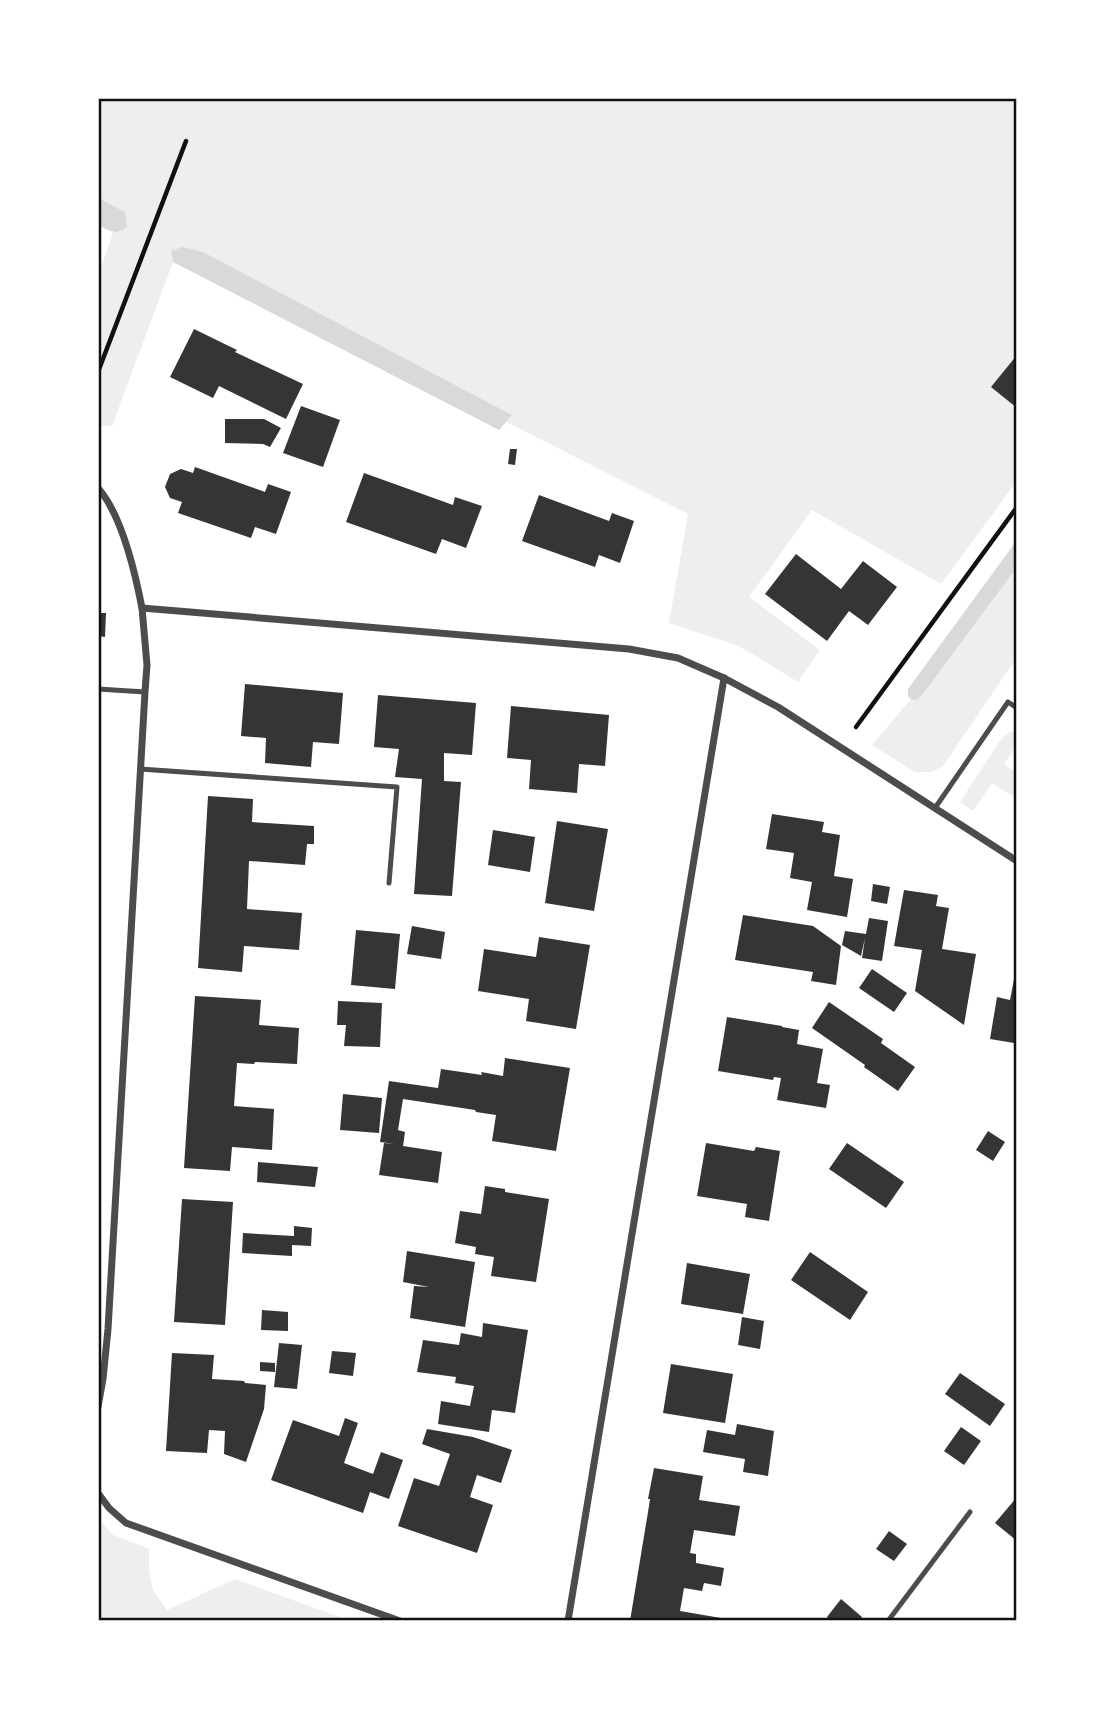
<svg xmlns="http://www.w3.org/2000/svg" width="1115" height="1719" font-family="'Titillium Web',sans-serif">
<style>
.green{fill:#eee}
.water{fill:#d9d9d9}
.building{fill:#353535}
.lines{fill:none;stroke-linecap:round;stroke-linejoin:round}
.path{stroke:#111;stroke-width:4.5}
.service{stroke:#4c4c4c;stroke-width:5}
.minor{stroke:#4c4c4c;stroke-width:7}
.neatline{fill:none;stroke:#111;stroke-width:2.5}
</style>
<rect width="100%" height="100%" fill="#fff"/>
<!-- green -->
<g class="green">
<path d="M98 98H1017V481L941 584 812 510 749 597 820 650 798 682 739 646 669 623 688 514 506 422 511 416 171 257 173 262 112 426 98 425V277L113 232H121L124 212 98 198Z"/>
<path d="M1017 567V657L943 766 932 772H915L872 745 911 699 917 700 923 694Z"/>
<path d="M1011 732 1017 733V744L1004 764 1017 773V799L992 783 973 811 960 802 998 744 1005 735Z"/>
<path d="M98 1518 113 1535 149 1549V1570L153 1590 167 1610 235 1579 351 1621H98Z"/>
</g>
<!-- water -->
<g class="water">
<path d="M98 198 125 212 127 227C116 236 110 231 98 225Z"/>
<path d="M182 247 203 252 512 415 499 430 173 262 171 251Z"/>
<path d="M1017 540V567L923 694 917 700 911 699 908 696V689Z"/>
</g>
<!-- building -->
<g class="building">
<path d="M194 329 237 350 235 352 303 384 286 419 219 386 213 398 170 377Z"/>
<path d="M1017 355V408L991 387Z"/>
<path d="M301 406 340 420 323 467 283 453Z"/>
<path d="M225 419H264L281 428 270 447 263 444 225 443Z"/>
<path d="M510 449H517L515 465 508 464Z"/>
<path d="M195 467 265 492 268 484 291 492 276 534 255 527 251 538 178 513 182 502 170 498 165 487 170 474 181 469 193 473Z"/>
<path d="M364 473 453 505 455 497 482 506 466 548 442 539 436 554 346 522Z"/>
<path d="M539 495 609 521 612 513 634 521 620 563 599 555 595 567 522 541Z"/>
<path d="M796 554 841 589 863 561 897 587 868 625 849 611 827 641 765 594Z"/>
<path d="M98 613H106L105 637 98 636Z"/>
<path d="M245 684 343 693 339 744 313 742 311 767 265 763 266 738 241 736Z"/>
<path d="M378 695 476 703 472 755 444 753V781L461 782 452 896 414 894 422 779 395 777 399 749 374 747Z"/>
<path d="M511 706 609 715 605 766 579 764 577 793 529 789 531 760 507 758Z"/>
<path d="M208 796 253 799 252 822 314 826V844H307L305 865 249 861 247 909 302 913 299 950 244 946 242 972 198 968Z"/>
<path d="M772 814 824 822 822 832 840 835 834 876 853 879 847 917 807 910 812 882 790 878 794 853 766 849Z"/>
<path d="M557 821 608 829 594 911 545 903Z"/>
<path d="M493 830 535 837 530 872 488 865Z"/>
<path d="M873 884 890 887 887 904 871 901Z"/>
<path d="M904 890 938 895 936 906 949 908 942 949 976 954 964 1025 915 991 922 950 894 946Z"/>
<path d="M743 915 813 926 841 946 836 985 811 981 813 972 735 960Z"/>
<path d="M869 918 888 921 882 961 862 958 865 938 861 956 842 945 845 931 866 934Z"/>
<path d="M412 926 445 932 441 959 407 954Z"/>
<path d="M356 930 400 934 395 989 351 985Z"/>
<path d="M539 937 590 945 576 1029 526 1021 529 999 478 991 484 949 536 957Z"/>
<path d="M872 969 907 993 894 1012 859 988Z"/>
<path d="M1016 969H1017V1029L1014 1043 990 1039 997 997 1010 1000Z"/>
<path d="M195 996 261 1000 259 1025 299 1028 297 1064 255 1062 254 1064 237 1063 234 1106 274 1109 272 1150 232 1147 230 1171 184 1168Z"/>
<path d="M338 1001 382 1003 380 1047 344 1046 346 1025H337Z"/>
<path d="M829 1002 883 1039 881 1043 915 1067 898 1091 864 1067 865 1065 812 1028Z"/>
<path d="M727 1017 782 1026V1027L799 1030 797 1044 823 1049 817 1083 830 1085 826 1108 777 1100 781 1078 774 1077 773 1080 718 1071Z"/>
<path d="M505 1058 570 1068 556 1151 492 1141 496 1115 476 1112 475 1110 403 1099 398 1130 405 1132 403 1146 442 1152 438 1183 379 1175 384 1143 395 1144 380 1142 389 1081 438 1088 441 1069 482 1075 481 1072 503 1076Z"/>
<path d="M343 1094 382 1098 379 1133 340 1130Z"/>
<path d="M988 1131 1005 1142 993 1161 976 1150Z"/>
<path d="M706 1143 754 1151 756 1147 780 1151 769 1221 745 1217 747 1204 697 1196Z"/>
<path d="M847 1143 904 1182 886 1208 829 1169Z"/>
<path d="M258 1162 318 1167 315 1187 257 1182Z"/>
<path d="M485 1186 505 1189V1192L549 1199 536 1282 491 1276 494 1257 475 1254 476 1247 455 1243 460 1211 481 1214Z"/>
<path d="M182 1199 233 1202 225 1325 174 1322Z"/>
<path d="M294 1226 312 1228 311 1246 292 1245V1256L242 1253 243 1233 294 1236Z"/>
<path d="M407 1251 475 1262 465 1327 410 1318 414 1286 429 1287 403 1282Z"/>
<path d="M810 1252 868 1292 850 1320 791 1280Z"/>
<path d="M687 1263 750 1274 743 1314 681 1304Z"/>
<path d="M262 1310 288 1312V1331L261 1330Z"/>
<path d="M742 1317 764 1321 760 1349 738 1345Z"/>
<path d="M483 1323 528 1330 515 1413 492 1410 489 1432 438 1424 441 1401 470 1406 474 1386 455 1383 456 1377 417 1372 423 1340 459 1345 461 1333 482 1337Z"/>
<path d="M279 1343 302 1345 297 1389 274 1387Z"/>
<path d="M332 1351 356 1353 353 1376 329 1373Z"/>
<path d="M172 1353 214 1355 212 1379 244 1381 245 1383 266 1385 264 1409 246 1462 224 1454 225 1431 209 1430 207 1453 166 1451Z"/>
<path d="M260 1362 275 1363V1372L260 1371Z"/>
<path d="M671 1364 733 1374 725 1423 663 1413Z"/>
<path d="M960 1373 1005 1404 990 1426 945 1394Z"/>
<path d="M345 1418 358 1423 344 1463 373 1474 381 1452 403 1460 389 1499 370 1492 363 1513 271 1480 293 1420 339 1436Z"/>
<path d="M737 1424 774 1431 768 1476 743 1472 745 1459 703 1452 707 1430 735 1435Z"/>
<path d="M961 1427 981 1441 964 1465 944 1451Z"/>
<path d="M427 1429 473 1437 512 1450 501 1483 477 1475 470 1497 493 1505 477 1553 398 1526 414 1478 439 1486 450 1454 422 1444Z"/>
<path d="M654 1468 703 1476 699 1500 740 1506 735 1536 694 1530 690 1553 696 1554V1563L724 1568 721 1586 704 1583 702 1591 684 1588 680 1611 721 1618V1621H630L649 1506 650 1499H648Z"/>
<path d="M1017 1497V1541L995 1523Z"/>
<path d="M889 1531 907 1544 894 1561 876 1549Z"/>
<path d="M841 1599 862 1617 859 1621H831L827 1617Z"/>
</g>
<g class="lines">
<!-- path -->
<g class="path">
<path d="M98 372 186 141"/>
<path d="M856 727 1017 507"/>
</g>
<!-- service -->
<g class="service">
<path d="M98 689 145 692"/>
<path d="M140 769 397 787 389 883"/>
<path d="M935 808 1008 702 1017 708"/>
<path d="M888 1621 970 1512"/>
</g>
<!-- minor -->
<g class="minor">
<path d="M98 488C122 515 135 572 142 608L629 649 678 658 724 678 778 707 1017 861"/>
<path d="M98 1407 103 1379 108 1329 145 692 147 665 142 608"/>
<path d="M98 1493 109 1508 126 1523 400 1621"/>
<path d="M568 1621 724 678"/>
</g>
</g>
<!-- border -->
<rect width="1115" height="1719" fill="none" stroke="#ffffff" stroke-width="200"/>
<rect x="100" y="100" width="915" height="1519" class="neatline"/>
</svg>
